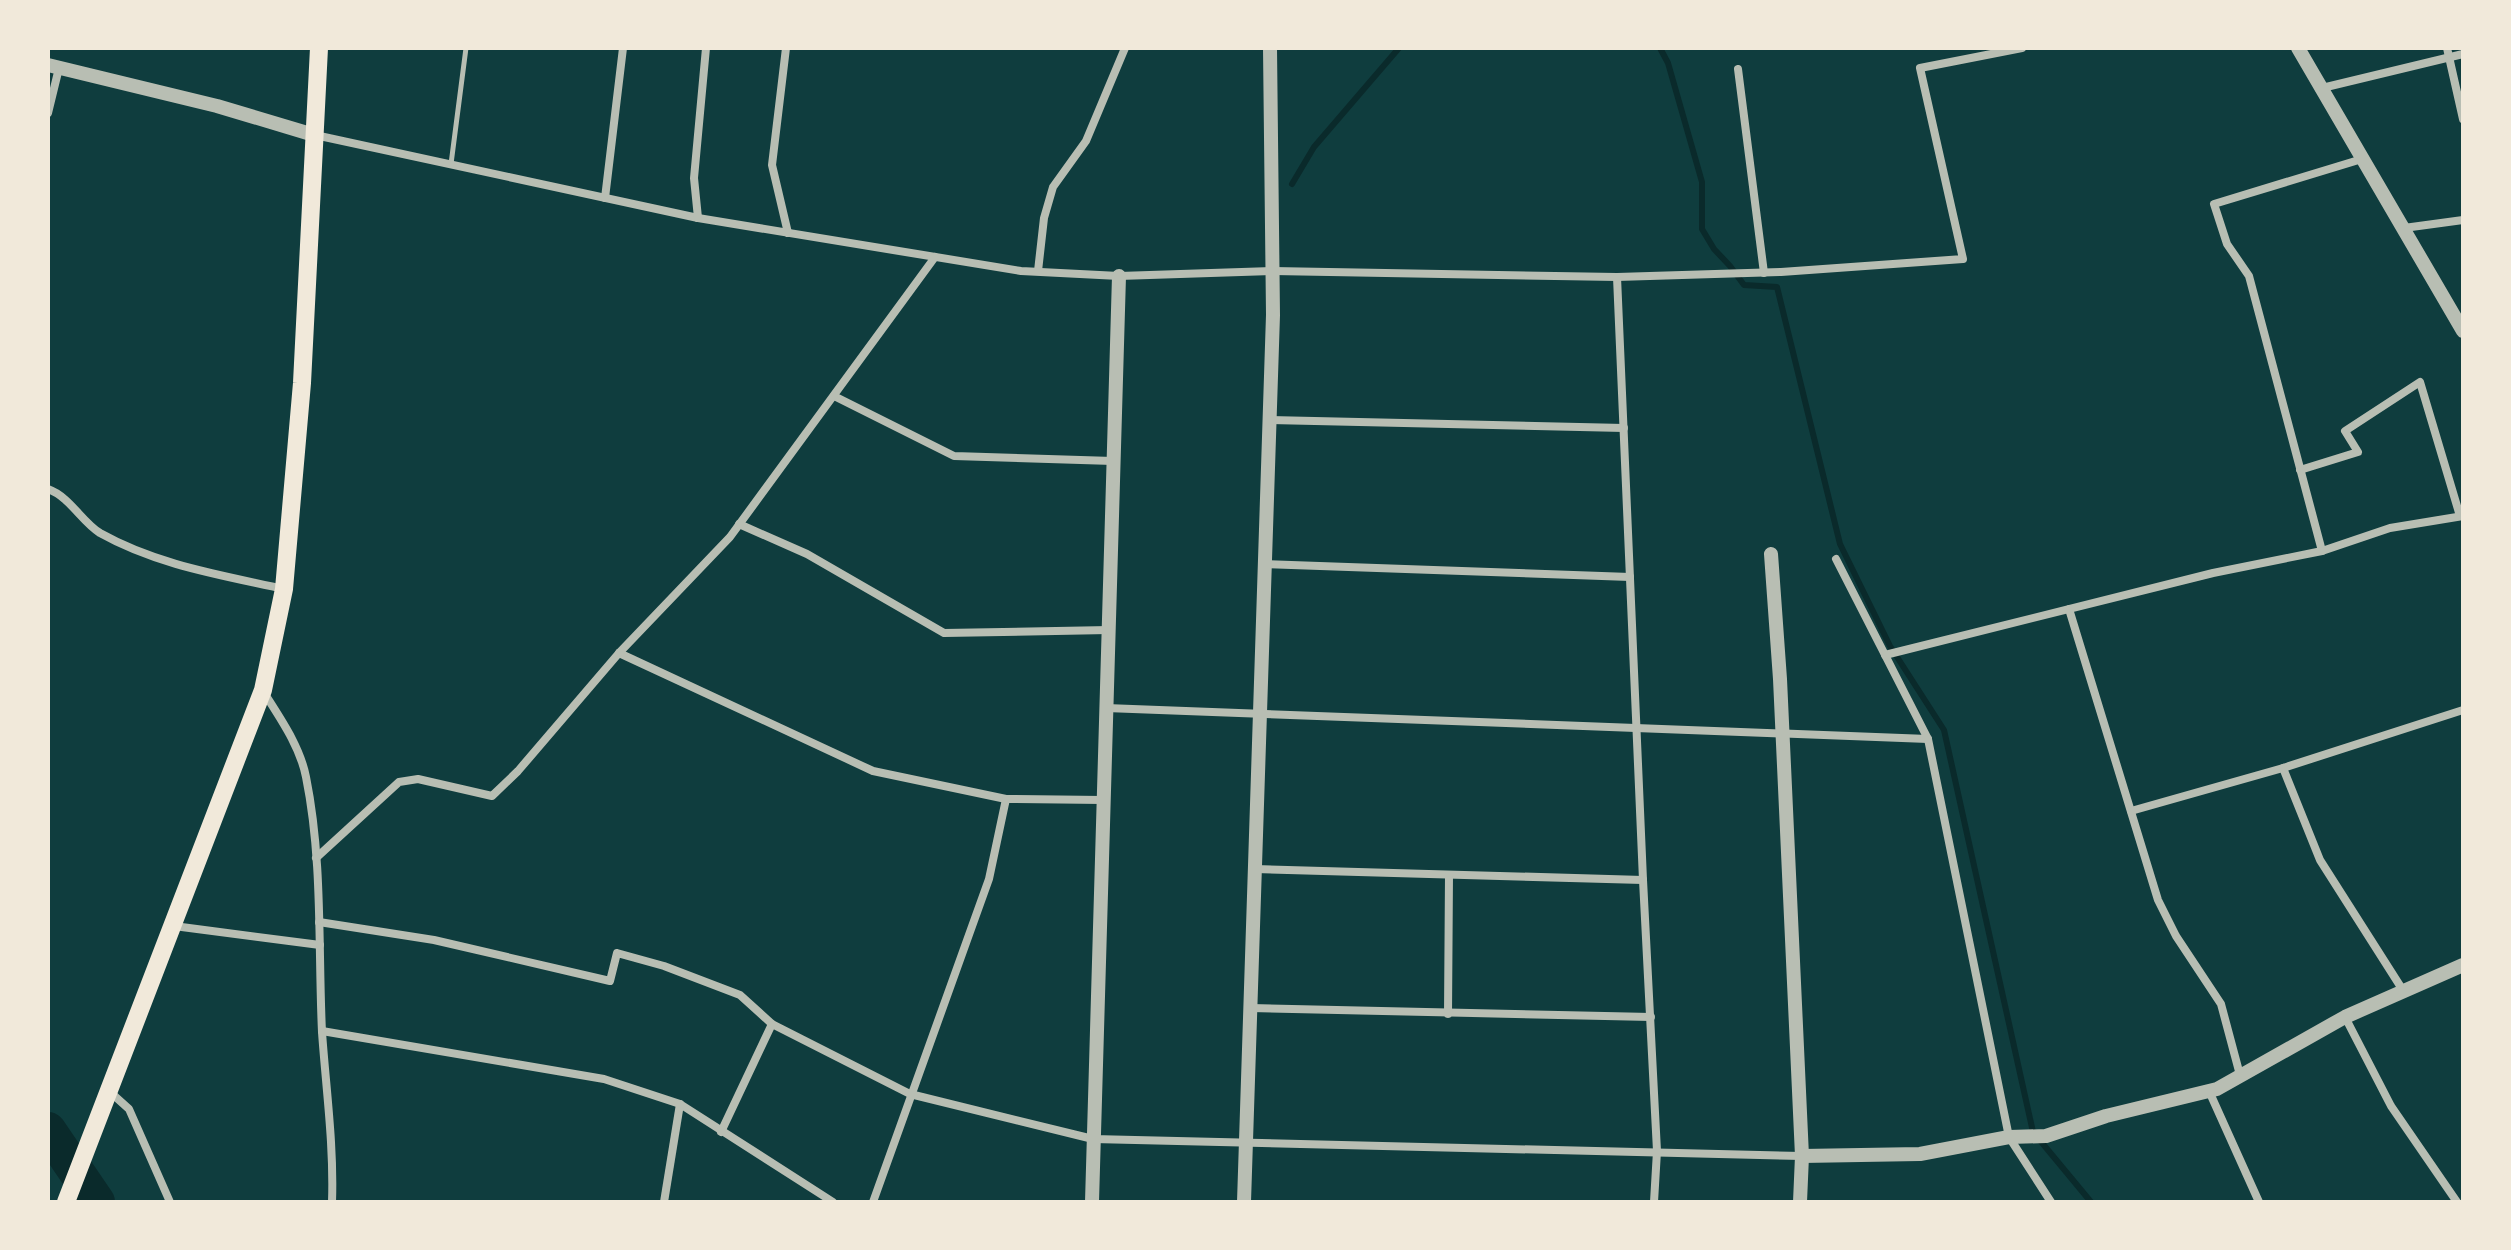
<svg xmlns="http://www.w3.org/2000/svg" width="2511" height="1250" font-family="Overpass,sans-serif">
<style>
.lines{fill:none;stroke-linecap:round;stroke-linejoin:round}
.stream{stroke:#0a2a2b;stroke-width:6}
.river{stroke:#0a2a2b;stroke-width:36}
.service{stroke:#b8beb3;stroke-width:5}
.minor{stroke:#b8beb3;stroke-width:8}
.tertiary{stroke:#b8beb3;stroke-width:14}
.primary{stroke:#f1e9da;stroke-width:18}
</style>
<rect width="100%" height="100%" fill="#0f3d3e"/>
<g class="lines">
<!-- stream -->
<g class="stream">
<path d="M1660 48 1668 63 1702 182V229L1714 249 1730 266 1744 285 1777 287 1840 544 1890 646 1944 730 2033 1132 2091 1202"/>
<path d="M1292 184 1314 147 1399 48"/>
</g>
<!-- river -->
<path class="river" d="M48 1130 97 1202"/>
<!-- service -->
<path class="service" d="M451 164 466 48"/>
<!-- minor -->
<g class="minor">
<path d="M786 48 772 165 788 233"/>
<path d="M2447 48 2463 119"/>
<path d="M1738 69 1764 273"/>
<path d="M2322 88 2463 54"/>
<path d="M48 113 59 68"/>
<path d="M315 135 698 218 1021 271 1119 276 1273 271 1617 277 1781 272 1963 259 1920 68 2022 48"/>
<path d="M605 198 623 48"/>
<path d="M698 218 694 178 706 48"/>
<path d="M2404 228 2463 220"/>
<path d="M1038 271 1044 218 1053 187 1086 141 1125 48"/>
<path d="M1617 277 1643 880 1657 1151 1654 1202"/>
<path d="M834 396 954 456 1113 461"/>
<path d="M1270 420 1624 428"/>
<path d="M2300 470 2358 452 2345 431 2420 382 2460 516"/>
<path d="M48 489C70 497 81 521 100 533 157 565 221 575 284 589"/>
<path d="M739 524 807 554 944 633 1109 630"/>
<path d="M2322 551 2249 276 2227 244 2214 204 2362 159"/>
<path d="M1836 559 1928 739 2009 1137 2051 1202"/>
<path d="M1265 564 1630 577"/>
<path d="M2069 609 2158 900 2176 936 2221 1004 2240 1075"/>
<path d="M619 653 873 771 1006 799 1103 800"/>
<path d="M1885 655 2213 573 2322 551 2390 528 2463 516"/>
<path d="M263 691C280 718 300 746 306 777 323 861 318 948 322 1032 326 1089 334 1145 332 1202"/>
<path d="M1106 708 1928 739"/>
<path d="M2283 768 2320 860 2404 992"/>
<path d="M2131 811 2283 768 2463 710"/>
<path d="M316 858 399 782 418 779 492 796 518 771 619 653 730 537 935 257"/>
<path d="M1255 869 1643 880"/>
<path d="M319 922 434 940 610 981 617 953 664 966 740 995 772 1024"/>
<path d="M174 926 320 945"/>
<path d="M1251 1008 1651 1017"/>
<path d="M1448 1014 1449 875"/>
<path d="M2345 1017 2391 1106 2457 1202"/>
<path d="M322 1031 604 1079 680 1104 833 1202"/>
<path d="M109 1091 129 1109 170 1202"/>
<path d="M2209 1091 2259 1202"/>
<path d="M721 1132 772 1024 910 1094 1093 1139 1802 1156"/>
<path d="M664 1202 680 1104"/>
<path d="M873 1202 989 879 1006 799"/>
</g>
<!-- tertiary -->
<g class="tertiary">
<path d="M2298 48 2463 331"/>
<path d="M48 65 217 106 314 135"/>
<path d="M1771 554 1780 679 1802 1156 1800 1202"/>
<path d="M1802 1156 1920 1154 2009 1137 2046 1136 2106 1116 2217 1089 2345 1017 2463 965"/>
<path d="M1092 1202 1119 276"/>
<path d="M1244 1202 1273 315 1270 48"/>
</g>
<!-- primary -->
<path class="primary" d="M66 1202 263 690 284 589 302 383 319 48"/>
</g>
<!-- border -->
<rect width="2511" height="1250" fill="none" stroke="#f1e9da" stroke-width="100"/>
</svg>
